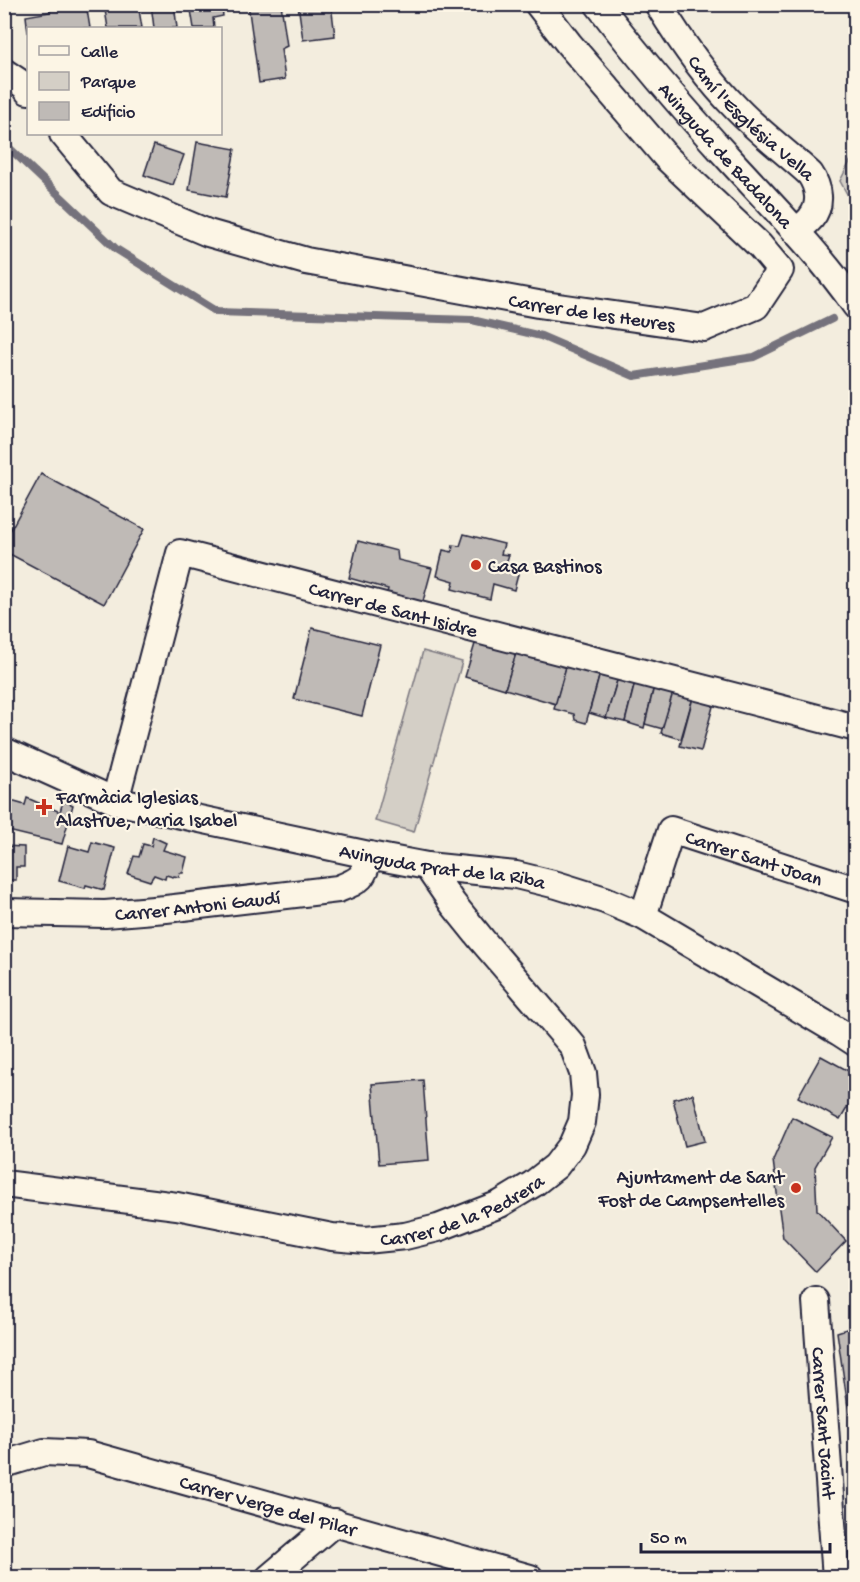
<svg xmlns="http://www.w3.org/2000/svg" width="860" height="1582" font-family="'Gochi Hand',sans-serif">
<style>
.green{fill:#d4cfc6;stroke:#7b7880;stroke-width:1.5}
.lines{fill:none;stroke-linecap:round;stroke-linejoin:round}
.stream{stroke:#75727b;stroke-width:8}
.building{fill:#bfbab6;stroke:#22223b;stroke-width:1.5}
.minor-casing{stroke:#22223b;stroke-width:30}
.minor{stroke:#fcf5e5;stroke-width:26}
.poi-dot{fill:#c8321e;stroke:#fcf5e5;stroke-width:2}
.labels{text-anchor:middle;stroke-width:4.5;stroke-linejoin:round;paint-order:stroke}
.street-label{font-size:20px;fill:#22223b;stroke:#fcf5e5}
.poi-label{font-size:20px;fill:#22223b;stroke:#fcf5e5;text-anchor:start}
</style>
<rect width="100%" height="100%" fill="#f3edde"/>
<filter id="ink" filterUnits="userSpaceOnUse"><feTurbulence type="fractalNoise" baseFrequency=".0167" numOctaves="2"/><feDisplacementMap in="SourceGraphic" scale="12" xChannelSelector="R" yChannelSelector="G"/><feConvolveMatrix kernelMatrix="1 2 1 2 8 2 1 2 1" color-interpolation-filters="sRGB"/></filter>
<g filter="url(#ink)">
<!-- green -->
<g class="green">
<path d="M855 152V209L840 181Z"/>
<path d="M423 651 462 662 414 832 375 821Z"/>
</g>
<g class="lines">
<!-- stream -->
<path class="stream" d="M4 143 116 249 217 312 472 320 541 336 634 376 754 357 832 319"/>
</g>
<!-- building -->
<g class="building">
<path d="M49 4H86L90 28H28V33L26 16 50 12Z"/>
<path d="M104 4H138L142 28H108Z"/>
<path d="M151 4H174L177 28H154Z"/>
<path d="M190 4H221L223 16 213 18 214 28H194Z"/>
<path d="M248 4H281L287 46 281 49 285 79 259 83Z"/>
<path d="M298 4H331L335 36 303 40Z"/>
<path d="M197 142 235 149 226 197 189 190Z"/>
<path d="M154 145 184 155 173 185 144 175Z"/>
<path d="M41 474 144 529 104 604 4 551V542Z"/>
<path d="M464 534 504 544 501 554 509 555 506 563 520 567 514 590 493 584 490 599 452 589 454 581 437 576 443 550 452 552 453 545 460 546Z"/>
<path d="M358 541 397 551 398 560 432 568 422 605 386 596 388 589 349 578Z"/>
<path d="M312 628 380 645 362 716 294 699Z"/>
<path d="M478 634 518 647 505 689 465 677Z"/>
<path d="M518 647 568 660 556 704 505 689Z"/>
<path d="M568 660 601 670 586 723 575 720 574 714 554 709Z"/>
<path d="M601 670 619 674 606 718 589 713Z"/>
<path d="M619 674 636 678 625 722 606 718Z"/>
<path d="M636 678 655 682 644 728 625 722Z"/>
<path d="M655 682 674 689 663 729 645 724Z"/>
<path d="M674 689 694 694 681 739 661 733Z"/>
<path d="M694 694 715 699 701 751 680 746Z"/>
<path d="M27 798 60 812 63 801 73 805 62 844 4 830V799L25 805Z"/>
<path d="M153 837 166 843 163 850 187 857 183 873H180L179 877 174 876 173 877 166 875 165 879 154 875 150 881 128 874 134 856 139 857 143 844 151 846Z"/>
<path d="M92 842 115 848 104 890 86 885 85 888 59 881 68 846 89 852Z"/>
<path d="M4 846 24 847V867H16V880H4Z"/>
<path d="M856 977V1003L849 1001Z"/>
<path d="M821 1056 856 1075V1093L840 1120 798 1097Z"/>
<path d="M423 1080 429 1160 379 1164 372 1084Z"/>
<path d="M693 1094 705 1141 685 1146 673 1099Z"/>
<path d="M792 1117 832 1137 815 1167 817 1210 846 1241 816 1272 783 1238 779 1209 773 1160Z"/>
<path d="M856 1326V1413L849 1414 837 1332Z"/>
</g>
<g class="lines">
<defs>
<g id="minor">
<path id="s1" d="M598 4C640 59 684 110 731 161 774 208 819 253 856 306"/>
<path id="s2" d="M658 4C681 42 706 78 737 109 759 132 786 152 810 174 819 187 822 205 811 218 807 223 801 227 797 231"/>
<path d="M4 72 25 86 28 91"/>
<path id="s3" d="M63 134 111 192 208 233 306 261 538 304 704 328 756 306 780 270 760 246 667 158 569 44 538 4"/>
<path id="s4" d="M4 751 115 801 369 855 427 866 516 875 557 885 605 900 643 916 839 1032 856 1043"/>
<path id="s5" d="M115 801 180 553 856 728"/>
<path id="s6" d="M4 912 105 914 166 909 338 889C360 880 364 879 369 855"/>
<path id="s7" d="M643 916 671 830 856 890"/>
<path id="s8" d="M4 1184 177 1206 332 1237 366 1240 405 1236 438 1228 500 1204 533 1184 556 1166 572 1145 582 1122 585 1095 583 1073 573 1046 482 940 453 904 427 866"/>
<path id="s9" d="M816 1301 836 1578"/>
<path id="s10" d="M4 1464 44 1452 88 1454 530 1578"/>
<path d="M269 1578 335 1522"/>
</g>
</defs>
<!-- minor casing -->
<use href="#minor" class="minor-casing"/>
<!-- minor -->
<use href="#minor" class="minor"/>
</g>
</g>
<!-- markers -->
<g class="poi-dot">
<circle cx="476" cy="565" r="6"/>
<path d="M41 798h6v6h6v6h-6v6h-6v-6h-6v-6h6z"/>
<circle cx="796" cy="1188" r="6"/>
</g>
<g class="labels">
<!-- street labels -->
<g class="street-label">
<text dy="7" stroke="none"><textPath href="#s2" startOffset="148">Camí l'Església Vella</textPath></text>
<text dy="7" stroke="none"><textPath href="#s1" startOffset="198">Avinguda de Badalona</textPath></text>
<text dy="7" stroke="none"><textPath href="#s3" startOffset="573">Carrer de les Heures</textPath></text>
<text dy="7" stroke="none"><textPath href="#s5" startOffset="477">Carrer de Sant Isidre</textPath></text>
<text dy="7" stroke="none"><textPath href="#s7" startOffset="178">Carrer Sant Joan</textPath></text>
<text dy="7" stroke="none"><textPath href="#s4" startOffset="456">Avinguda Prat de la Riba</textPath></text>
<text dy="7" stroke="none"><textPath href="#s6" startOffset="194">Carrer Antoni Gaudí</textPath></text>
<text dy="7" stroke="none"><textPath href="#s8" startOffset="468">Carrer de la Pedrera</textPath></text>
<text dy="7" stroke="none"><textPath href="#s9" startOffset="122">Carrer Sant Jacint</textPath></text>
<text dy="7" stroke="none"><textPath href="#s10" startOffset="273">Carrer Verge del Pilar</textPath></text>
</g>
<!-- poi labels -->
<g class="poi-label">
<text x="488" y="572">Casa Bastinos</text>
<text x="56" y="803">Farmàcia Iglesias<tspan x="56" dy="23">Alastrue, Maria Isabel</tspan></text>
<text x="784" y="1183" text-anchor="end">Ajuntament de Sant<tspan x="784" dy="23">Fost de Campsentelles</tspan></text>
</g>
</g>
<!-- margin -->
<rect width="860" height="1582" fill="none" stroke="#fcf5e5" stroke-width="24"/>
<rect x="12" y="12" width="836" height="1558" fill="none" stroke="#22223b" stroke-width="2" filter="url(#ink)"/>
<!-- legend -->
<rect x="27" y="27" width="195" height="108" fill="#fcf5e5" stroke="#a5a1a1" stroke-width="1.5"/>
<rect x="39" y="46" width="30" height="9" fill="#fcf5e5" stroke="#a5a1a1" stroke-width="1.5"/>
<text x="81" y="57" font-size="18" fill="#22223b">Calle</text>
<rect x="39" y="72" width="30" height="18" fill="#d4cfc6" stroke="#a5a1a1" stroke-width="1.5"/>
<text x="81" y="87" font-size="18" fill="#22223b">Parque</text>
<rect x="39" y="102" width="30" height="18" fill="#bfbab6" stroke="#a5a1a1" stroke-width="1.5"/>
<text x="81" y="117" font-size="18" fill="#22223b">Edificio</text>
<!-- scale -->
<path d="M641 1543v9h189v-9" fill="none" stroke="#22223b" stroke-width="3"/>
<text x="650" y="1543" font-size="18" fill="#22223b" stroke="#fcf5e5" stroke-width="4.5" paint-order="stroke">50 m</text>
</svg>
